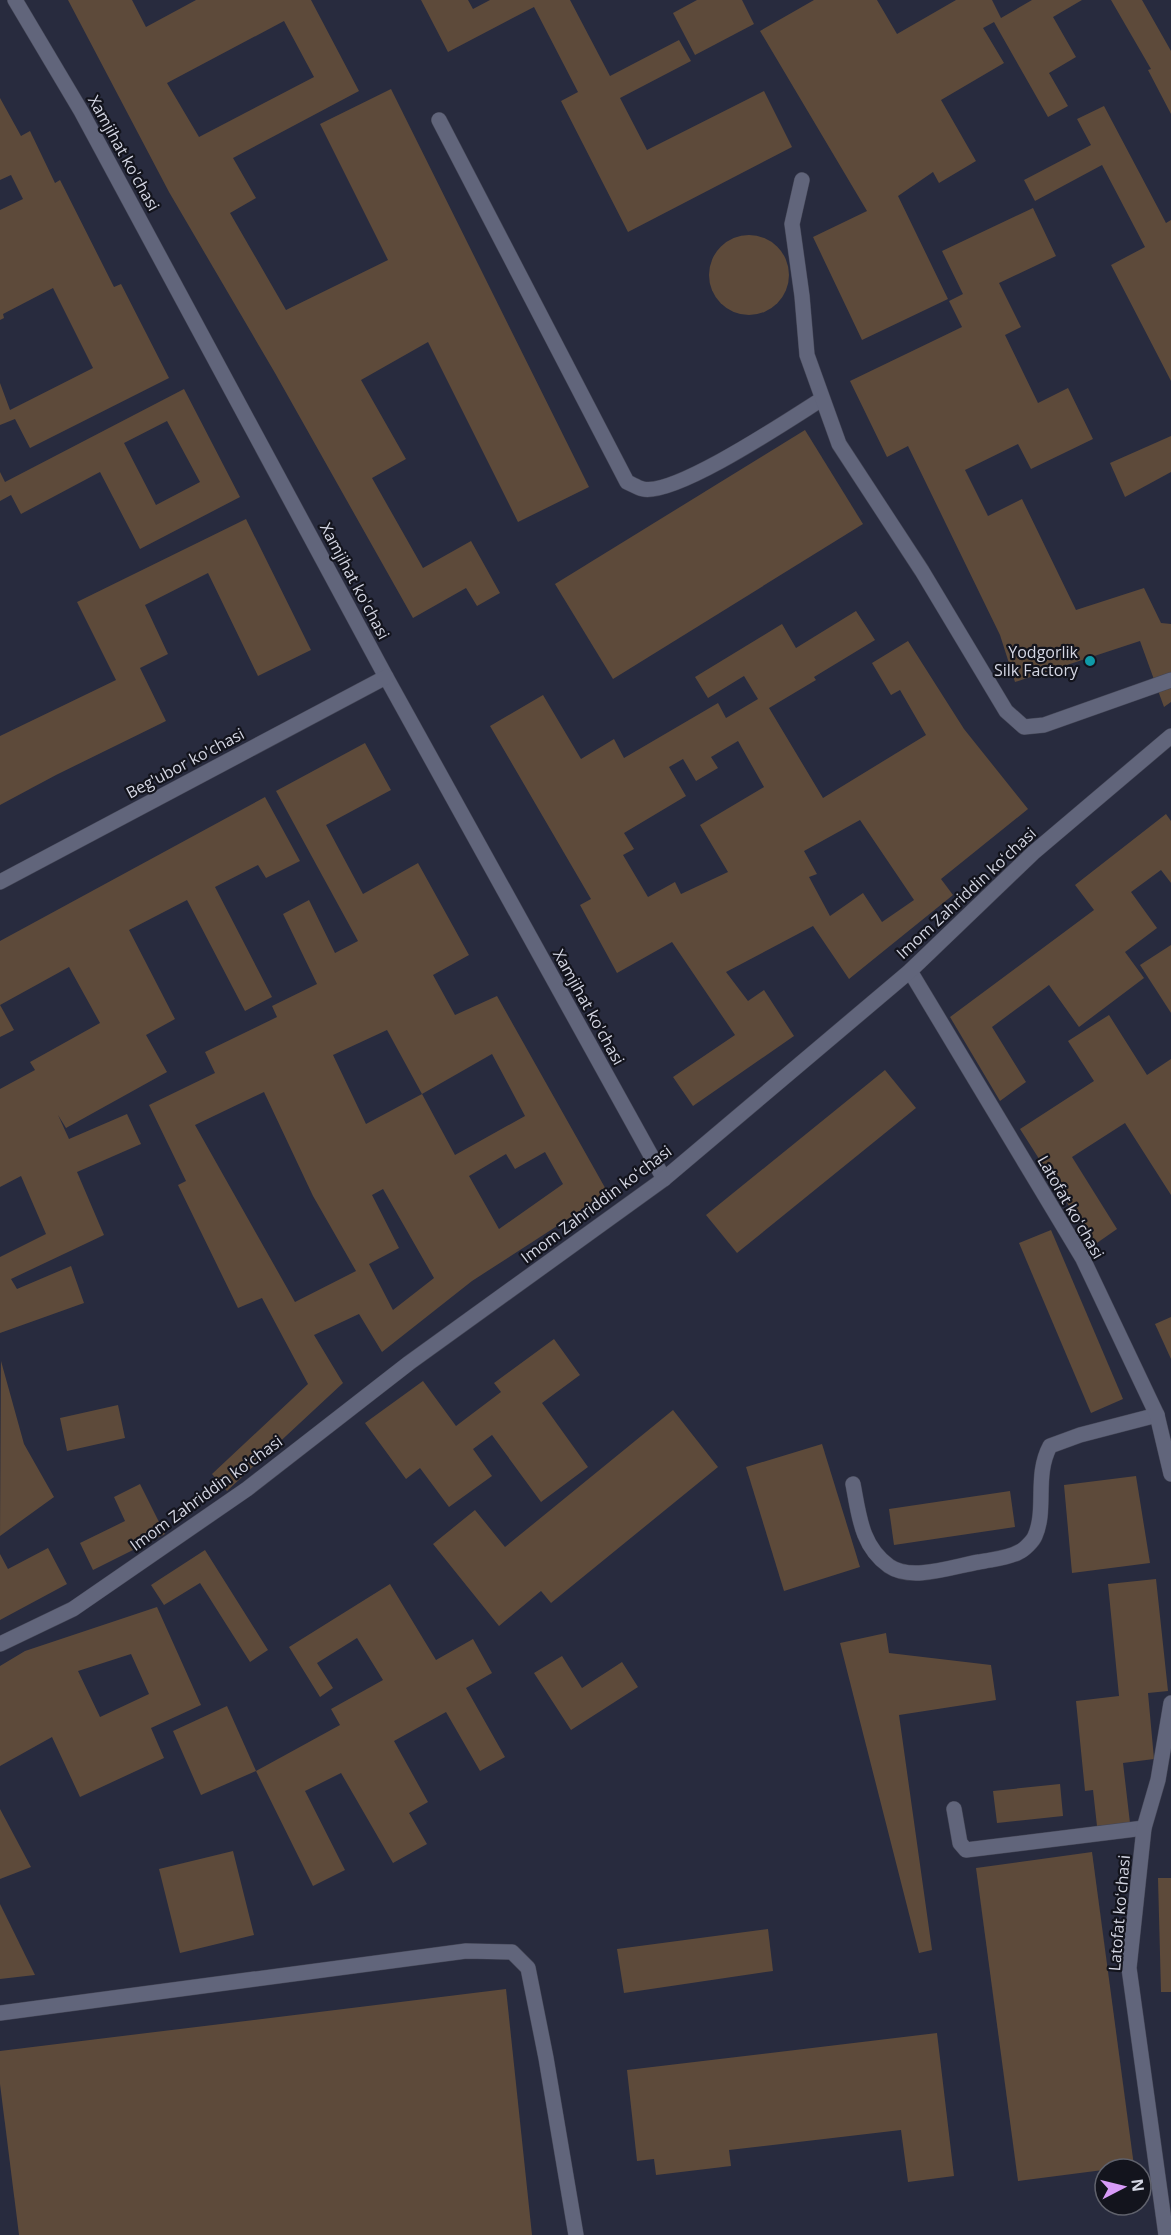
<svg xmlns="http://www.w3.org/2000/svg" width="1171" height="2235" font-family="'Open Sans',sans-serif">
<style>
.building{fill:#5d4a3a;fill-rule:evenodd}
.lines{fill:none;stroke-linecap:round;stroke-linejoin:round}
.lane-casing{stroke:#444656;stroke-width:16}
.street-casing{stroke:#444656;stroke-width:16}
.lane{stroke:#61657b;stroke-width:15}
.street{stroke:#61657b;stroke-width:15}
.culture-dot{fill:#0f9aa8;stroke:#13141d;stroke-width:2}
.labels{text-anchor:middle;stroke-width:4.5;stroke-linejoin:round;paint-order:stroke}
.street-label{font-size:16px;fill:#d4d6e3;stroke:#13141d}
.poi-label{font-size:16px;fill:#d4d6e3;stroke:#13141d;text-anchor:end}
</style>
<rect width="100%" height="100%" fill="#282b3e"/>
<!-- building -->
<g class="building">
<path d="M68 0H132L146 27 196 0H311L359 91 233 158 256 198 230 213 286 310 388 260 320 124 391 89 589 487 518 522 428 342 361 380 406 459 372 478 423 568 471 541 500 593 477 606 466 588 413 618 275 373 169 192ZM284 21 314 77 199 137 167 83Z"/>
<path d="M421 0H468L473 9 490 0H570L610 76 679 40 691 61 620 98 647 150 764 91 792 147 628 232 561 101 578 92 534 7 448 52Z"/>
<path d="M697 0H742L754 24 695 55 673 13Z"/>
<path d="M814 0H877L897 34 956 0H992L1001 18 1032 0H1082L1053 17 1076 57 1049 73 1068 106 1048 117 994 22 983 28 1004 63 941 100 976 161 939 183 933 172 898 196 948 299 862 340 813 237 867 211 760 31Z"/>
<path d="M1111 0H1142L1171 51V114L1148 70 1151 69Z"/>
<path d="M0 98 21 136 30 131 55 183 60 180 114 287 121 284 169 378 30 448 15 419 0 425V383L10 410 93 368 53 288 3 314 4 318 0 320V210L23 199 11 175 0 180Z"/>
<path d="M1104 106 1166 223 1171 220V381L1111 265 1145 247 1102 165 1035 201 1024 180 1091 145 1077 119Z"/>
<path d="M1033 208 1056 256 999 283 1021 327 1005 335 1038 403 1068 388 1093 439 1031 469 1018 444 965 470 988 516 1022 499 1076 610 1144 588 1161 623 1171 624V702L1164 707 1140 641 1015 682 1000 635 908 446 887 457 850 381 962 327 949 301 963 294 942 251Z"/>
<circle cx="749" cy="275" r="40"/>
<path d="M184 389 240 497 140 549 100 472 21 514 11 495 0 501V472L5 482ZM167 421 200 482 156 505 124 443Z"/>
<path d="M805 430 863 524 613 679 555 584Z"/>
<path d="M1171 436V472L1125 497 1110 463Z"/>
<path d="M246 519 311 650 258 676 208 573 145 605 168 654 140 668 166 721 56 775 0 805V736L116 680 77 602Z"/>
<path d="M856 611 875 640 814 677 816 680 769 708 823 798 926 735 900 690 891 695 872 663 908 641 964 729 1028 809 941 879 953 895 849 979 813 926 726 972 748 1001 764 990 794 1036 693 1106 673 1077 735 1035 672 942 617 973 580 905 591 899 490 726 543 695 581 759 614 739 624 758 718 703 726 718 758 699 744 676 708 698 695 677 782 624 796 648ZM738 741 764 787 700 825 728 872 681 894 675 882 648 897 623 855 634 849 624 833 686 796 669 767 683 759 696 781 718 768 711 757ZM860 820 914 900 882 922 863 893 830 916 809 877 817 874 804 851Z"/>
<path d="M365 743 391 790 326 825 363 894 418 863 469 955 433 975 455 1015 497 996 608 1193 472 1281 382 1352 359 1314 314 1335 343 1383 227 1491 212 1474 308 1384 262 1298 238 1308 178 1185 186 1181 149 1105 215 1073 205 1052 277 1017 272 1006 317 984 283 914 309 900 335 953 358 941 276 791ZM387 1030 422 1094 366 1124 333 1055ZM492 1054 525 1116 455 1155 422 1094ZM264 1092 313 1196 356 1271 295 1302 195 1125ZM545 1152 563 1184 499 1229 469 1176 506 1154 515 1169ZM383 1189 434 1278 393 1310 369 1264 399 1248 372 1195Z"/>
<path d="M265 797 300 861 266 878 258 865 215 887 272 997 245 1011 187 900 129 930 175 1019 146 1035 167 1072 66 1128 58 1115 69 1139 127 1114 141 1144 77 1172 104 1235 11 1279 17 1289 71 1266 84 1303 0 1333V1257L46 1234 21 1176 0 1187V1089L35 1070 30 1062 100 1023 69 967 0 1005V941Z"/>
<path d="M1166 814 1171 821V883L1161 870 1131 892 1157 928 1125 952 1144 978 1079 1027 1049 985 992 1027 1026 1082 1000 1101 950 1017 1094 910 1075 885Z"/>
<path d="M1171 945V1013L1140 965Z"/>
<path d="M0 1005 14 1030 0 1037Z"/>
<path d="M1109 1015 1147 1075 1171 1059V1195L1125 1123 1072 1157 1117 1229 1094 1245 1020 1129 1094 1081 1068 1041Z"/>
<path d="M885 1070 916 1108 737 1253 706 1215Z"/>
<path d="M1051 1230 1123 1399 1091 1413 1019 1243Z"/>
<path d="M1171 1317V1359L1155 1324Z"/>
<path d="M554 1339 580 1375 542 1403 588 1467 541 1502 492 1435 473 1449 492 1476 449 1507 420 1468 406 1479 365 1423 423 1381 456 1426 501 1392 494 1383Z"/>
<path d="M1 1361 24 1444 54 1497 0 1536Z"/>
<path d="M118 1405 125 1438 67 1451 60 1418Z"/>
<path d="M673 1410 718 1467 551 1603 541 1591 499 1626 433 1544 475 1510 505 1547Z"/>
<path d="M822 1444 860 1567 784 1591 746 1467Z"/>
<path d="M1136 1476 1150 1563 1072 1573 1064 1485Z"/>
<path d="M140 1484 165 1534 93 1570 80 1543 125 1521 114 1497Z"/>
<path d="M1010 1491 1015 1527 894 1545 889 1509Z"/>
<path d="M48 1548 67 1584 0 1620V1554L8 1569Z"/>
<path d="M205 1550 268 1650 250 1662 200 1583 164 1605 151 1585Z"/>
<path d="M1156 1579 1168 1691 1148 1693 1154 1759 1123 1763 1130 1823 1097 1826 1093 1790 1085 1791 1076 1701 1119 1696 1108 1584Z"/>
<path d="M390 1584 436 1660 473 1639 492 1673 466 1688 505 1757 480 1771 446 1712 394 1741 428 1802 409 1813 427 1844 393 1863 341 1773 305 1791 345 1870 313 1886 256 1771 340 1725 331 1709 383 1680 357 1638 317 1663 333 1688 320 1697 289 1647Z"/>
<path d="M157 1607 201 1705 151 1728 164 1758 80 1797 52 1737 0 1766V1666L25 1651ZM131 1654 149 1694 100 1717 78 1671Z"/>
<path d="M886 1633 889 1653 991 1665 996 1700 899 1715 932 1950 919 1953 840 1643Z"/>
<path d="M562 1656 582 1688 622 1662 638 1687 571 1730 534 1673Z"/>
<path d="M227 1706 256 1771 201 1795 173 1731Z"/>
<path d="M1060 1784 1063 1816 997 1823 993 1791Z"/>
<path d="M0 1809 31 1867 0 1879Z"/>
<path d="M233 1851 254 1935 180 1953 159 1869Z"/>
<path d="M1092 1852 1134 2166 1018 2181 976 1868Z"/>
<path d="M1158 1878H1171V1992H1161Z"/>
<path d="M0 1904 35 1975 0 1979Z"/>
<path d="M768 1929 773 1971 624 1993 617 1949Z"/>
<path d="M506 1989 532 2235H19L0 2084V2051Z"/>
<path d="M937 2033 954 2176 908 2182 901 2130 729 2150 731 2166 656 2175 654 2159 637 2161 627 2070Z"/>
</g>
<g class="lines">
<defs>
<g id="lane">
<path d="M439 120 627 482C632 484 638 488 643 489 676 496 790 419 822 399"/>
<path d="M802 180 792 224 802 296 807 355 839 444 922 571 1006 711 1024 727 1044 725 1171 680"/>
<path d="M853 1484C859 1515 861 1546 889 1566 912 1582 954 1566 979 1562 992 1559 1007 1559 1019 1552 1024 1550 1033 1541 1035 1536 1047 1509 1034 1476 1050 1446L1080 1435 1157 1415"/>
<path d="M954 1809 960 1843 966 1850 1144 1828"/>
<path d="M0 2013 466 1951 512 1952 528 1968 546 2058 576 2235"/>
</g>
<g id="street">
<path d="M15 0 81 111 386 677 664 1179"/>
<path d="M0 882 386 677"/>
<path d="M910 971 1083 1259 1157 1415 1171 1474"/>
<path d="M0 1644 73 1609 247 1489 409 1363 664 1179 910 971 1033 853 1171 736"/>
<path d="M1166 2235 1129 1968 1144 1828 1158 1780 1171 1703"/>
</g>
</defs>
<!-- lane casing -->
<use href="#lane" class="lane-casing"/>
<!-- street casing -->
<use href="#street" class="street-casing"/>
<!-- lane -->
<use href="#lane" class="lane"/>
<!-- street -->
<use href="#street" class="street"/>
</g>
<!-- markers -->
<circle class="culture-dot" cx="1090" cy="661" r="6"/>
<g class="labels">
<!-- street labels -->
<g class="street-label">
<text transform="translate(124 153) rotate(61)" y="6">Xamjihat ko'chasi</text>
<text transform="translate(355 581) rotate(62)" y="6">Xamjihat ko'chasi</text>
<text transform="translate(185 763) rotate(-28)" y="6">Beg'ubor ko'chasi</text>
<text transform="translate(966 893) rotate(-43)" y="6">Imom Zahriddin koʻchasi</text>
<text transform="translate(589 1007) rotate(61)" y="6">Xamjihat ko'chasi</text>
<text transform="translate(596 1204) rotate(-37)" y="6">Imom Zahriddin koʻchasi</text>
<text transform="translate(1071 1207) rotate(60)" y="6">Latofat koʻchasi</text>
<text transform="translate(206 1493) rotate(-36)" y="6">Imom Zahriddin koʻchasi</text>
<text transform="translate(1119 1913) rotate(-85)" y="6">Latofat koʻchasi</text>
</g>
<!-- poi labels -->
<g class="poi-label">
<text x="1078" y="658">Yodgorlik<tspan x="1078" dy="18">Silk Factory</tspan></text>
</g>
</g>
<!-- north arrow -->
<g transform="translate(1123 2187) rotate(83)"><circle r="28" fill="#13141d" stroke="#60626c" stroke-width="1.5"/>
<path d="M0-4.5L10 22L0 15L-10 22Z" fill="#d89bf8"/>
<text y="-9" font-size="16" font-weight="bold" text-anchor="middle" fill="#d4d6e3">N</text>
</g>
</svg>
